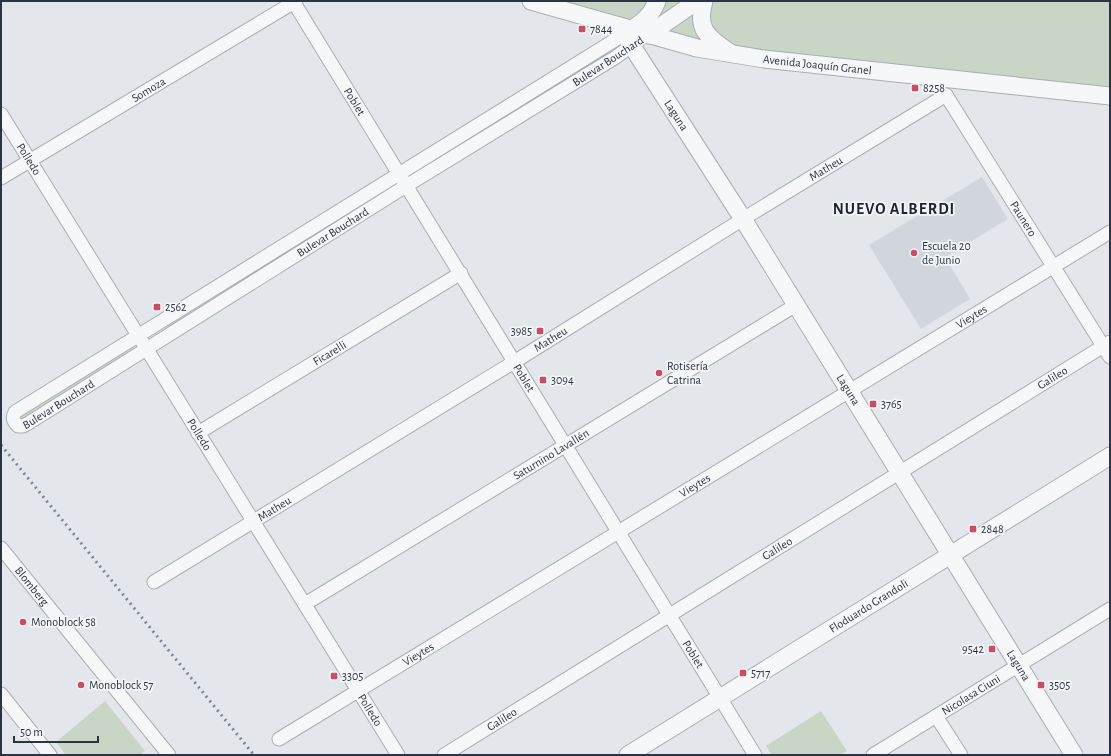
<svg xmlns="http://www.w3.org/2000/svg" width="1111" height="756" font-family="'Alegreya Sans',sans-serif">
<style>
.built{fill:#d1d6dd}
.green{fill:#c9d5c5}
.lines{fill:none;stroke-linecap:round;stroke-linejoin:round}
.minor-casing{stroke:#a8aeb5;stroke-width:15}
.tertiary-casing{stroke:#a8aeb5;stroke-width:19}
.minor{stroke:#f6f7f9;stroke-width:13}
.tertiary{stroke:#f6f7f9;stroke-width:17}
.rail{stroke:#7d8694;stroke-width:3;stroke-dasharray:2 4;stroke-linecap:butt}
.poi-dot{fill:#cc4c62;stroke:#f3f5f8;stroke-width:1.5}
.labels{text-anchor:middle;stroke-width:3.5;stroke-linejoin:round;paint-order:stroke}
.poi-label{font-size:12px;fill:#2b3443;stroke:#f3f5f8;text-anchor:start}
.street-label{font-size:12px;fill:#2b3443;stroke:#f3f5f8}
.district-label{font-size:16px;font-weight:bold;letter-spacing:1px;fill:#1d2534;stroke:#f3f5f8}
</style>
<rect width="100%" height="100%" fill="#e3e7eb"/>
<!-- built -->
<path class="built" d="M982 177 1008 219 945 257 970 299 921 329 869 245Z"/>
<!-- green -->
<g class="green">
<path d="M531 1H1110V96L764 59Z"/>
<path d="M608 51 610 55 421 171 418 167Z"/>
<path d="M383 187 386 191 168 327 165 323Z"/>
<path d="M132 343 135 348 22 420 19 415Z"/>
<path d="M105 701 145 751 140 755H66L56 742Z"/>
<path d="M821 711 847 751 840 755H772L766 746Z"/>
</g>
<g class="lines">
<defs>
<g id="minor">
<path id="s1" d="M293 1 755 755"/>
<path id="s2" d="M631 30 15 412C12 418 13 421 18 426H23L27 424 406 186 616 57 638 41"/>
<path id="s3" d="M946 95 1110 357"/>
<path id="s4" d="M1 114 398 755"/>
<path id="s5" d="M1 178 296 1"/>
<path id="s6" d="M198 433 461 273"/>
<path id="s7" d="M1 548 169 755"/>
<path id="s8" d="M154 582 514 362 743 219 946 95"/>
<path id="s9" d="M305 604 796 305"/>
<path d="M1 694 50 755"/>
<path d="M936 716 961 755"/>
<path id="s10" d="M279 739 1110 232"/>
<path id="s11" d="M444 755 1110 342"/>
<path id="s12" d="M873 755 1110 609"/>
</g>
<g id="tertiary">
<path id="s13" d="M531 1 697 48 764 59 1110 96"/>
<path d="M704 1C696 29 707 37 729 52"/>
<path id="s14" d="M619 26 743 219 1074 755"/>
<path d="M631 30C644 21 651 16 657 1"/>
<path d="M648 35 697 1"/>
<path id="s15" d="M628 755 1110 456"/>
</g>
</defs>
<!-- minor casing -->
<use href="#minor" class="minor-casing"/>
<!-- tertiary casing -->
<use href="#tertiary" class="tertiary-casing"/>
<!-- minor -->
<use href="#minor" class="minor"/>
<!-- tertiary -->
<use href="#tertiary" class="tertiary"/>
<!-- rail -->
<path class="rail" d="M1 445 254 755"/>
</g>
<!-- markers -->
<g class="poi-dot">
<rect x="578" y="25" width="8" height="8" rx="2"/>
<rect x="911" y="84" width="8" height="8" rx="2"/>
<circle cx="914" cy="253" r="4"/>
<rect x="153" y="303" width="8" height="8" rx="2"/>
<rect x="536" y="327" width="8" height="8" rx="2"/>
<circle cx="659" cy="373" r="4"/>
<rect x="539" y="376" width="8" height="8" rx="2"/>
<rect x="869" y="400" width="8" height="8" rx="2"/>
<rect x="969" y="525" width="8" height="8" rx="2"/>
<circle cx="23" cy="622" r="4"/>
<rect x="988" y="645" width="8" height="8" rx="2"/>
<rect x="739" y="669" width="8" height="8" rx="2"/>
<rect x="330" y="672" width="8" height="8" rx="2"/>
<circle cx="81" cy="685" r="4"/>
<rect x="1037" y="681" width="8" height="8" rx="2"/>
</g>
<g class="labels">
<!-- poi labels -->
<g class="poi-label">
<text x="590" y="33">7844</text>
<text x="923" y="92">8258</text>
<text x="922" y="250">Escuela 20<tspan x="922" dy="14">de Junio</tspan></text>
<text x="165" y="311">2562</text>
<text x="532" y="335" text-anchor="end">3985</text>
<text x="667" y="370">Rotisería<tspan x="667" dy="14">Catrina</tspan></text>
<text x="551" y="384">3094</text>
<text x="881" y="408">3765</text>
<text x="981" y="533">2848</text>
<text x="31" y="626">Monoblock 58</text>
<text x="984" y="653" text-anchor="end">9542</text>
<text x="751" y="677">5717</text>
<text x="342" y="680">3305</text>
<text x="89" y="689">Monoblock 57</text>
<text x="1049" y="689">3505</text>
</g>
<!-- street labels -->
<g class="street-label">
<text transform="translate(608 61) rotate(-33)" y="4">Bulevar Bouchard</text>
<text dy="4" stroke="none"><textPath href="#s13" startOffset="294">Avenida Joaquín Granel</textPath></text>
<text dy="4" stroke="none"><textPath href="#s5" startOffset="172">Somoza</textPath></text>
<text dy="4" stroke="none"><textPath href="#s1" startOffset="118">Poblet</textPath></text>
<text dy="4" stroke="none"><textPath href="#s14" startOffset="106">Laguna</textPath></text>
<text dy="4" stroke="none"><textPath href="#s4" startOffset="53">Polledo</textPath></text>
<text dy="4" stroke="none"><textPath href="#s8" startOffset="789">Matheu</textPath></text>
<text dy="4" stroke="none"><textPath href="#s3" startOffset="146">Paunero</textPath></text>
<text dy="4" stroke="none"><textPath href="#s2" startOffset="1111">Bulevar Bouchard</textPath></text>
<text dy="4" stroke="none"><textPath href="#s10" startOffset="811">Vieytes</textPath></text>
<text dy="4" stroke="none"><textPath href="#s8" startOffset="465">Matheu</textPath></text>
<text dy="4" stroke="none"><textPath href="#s6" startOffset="154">Ficarelli</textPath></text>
<text dy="4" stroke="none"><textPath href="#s11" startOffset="716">Galileo</textPath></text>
<text dy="4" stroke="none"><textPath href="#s1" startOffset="442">Poblet</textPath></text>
<text dy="4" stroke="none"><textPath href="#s14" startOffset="430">Laguna</textPath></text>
<text dy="4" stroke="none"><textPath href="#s2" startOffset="787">Bulevar Bouchard</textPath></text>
<text dy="4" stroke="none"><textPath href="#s4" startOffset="377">Polledo</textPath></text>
<text dy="4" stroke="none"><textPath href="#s9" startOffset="288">Saturnino Lavallén</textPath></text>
<text dy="4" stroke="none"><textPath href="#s10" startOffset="487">Vieytes</textPath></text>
<text dy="4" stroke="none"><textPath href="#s8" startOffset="141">Matheu</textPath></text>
<text dy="4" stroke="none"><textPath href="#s11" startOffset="392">Galileo</textPath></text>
<text dy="4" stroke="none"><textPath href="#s7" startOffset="49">Blomberg</textPath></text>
<text dy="4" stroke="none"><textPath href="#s15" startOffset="283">Floduardo Grandoli</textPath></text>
<text dy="4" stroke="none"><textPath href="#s10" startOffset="163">Vieytes</textPath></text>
<text dy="4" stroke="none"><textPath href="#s1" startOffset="766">Poblet</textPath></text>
<text dy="4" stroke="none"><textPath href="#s14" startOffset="754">Laguna</textPath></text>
<text dy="4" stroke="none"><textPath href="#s12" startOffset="115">Nicolasa Ciuni</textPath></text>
<text dy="4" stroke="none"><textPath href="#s4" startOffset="701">Polledo</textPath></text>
<text dy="4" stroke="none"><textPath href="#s11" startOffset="68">Galileo</textPath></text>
</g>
<!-- district labels -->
<g class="district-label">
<text x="894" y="214">NUEVO ALBERDI</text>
</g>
</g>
<!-- border -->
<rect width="1111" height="756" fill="none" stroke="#2b3443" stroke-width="4"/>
<!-- scale -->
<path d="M14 736v6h84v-6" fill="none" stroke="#2b3443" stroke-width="2"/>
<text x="20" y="736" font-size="12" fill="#2b3443" stroke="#f3f5f8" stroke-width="3" paint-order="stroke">50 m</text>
</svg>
